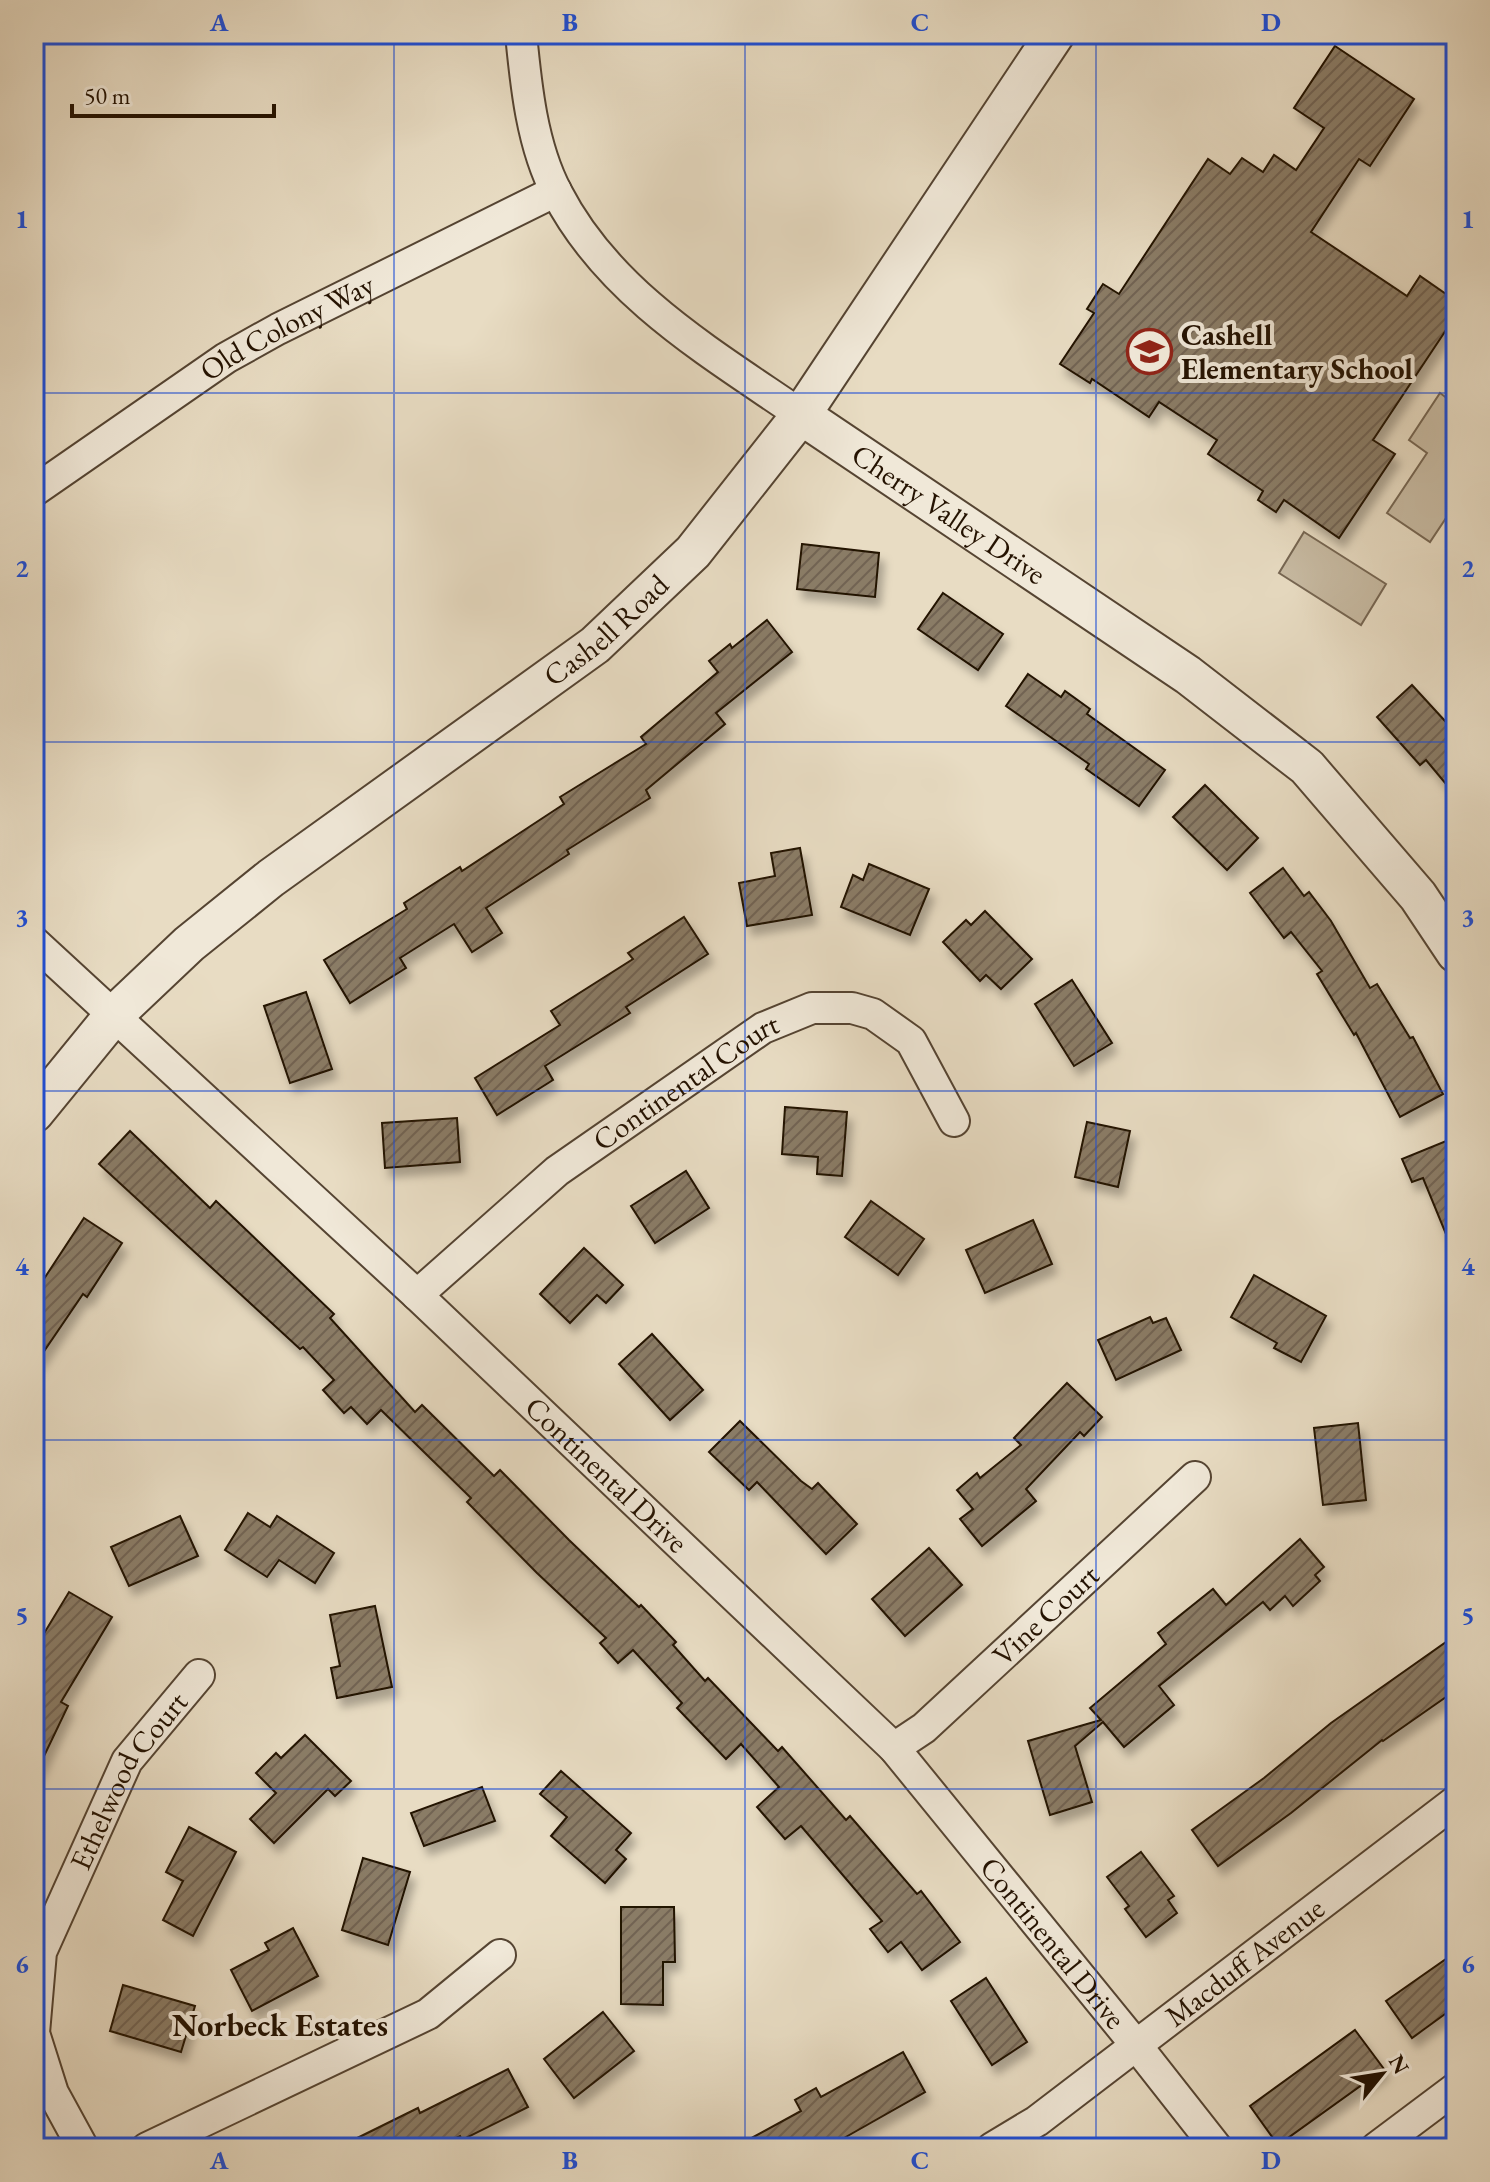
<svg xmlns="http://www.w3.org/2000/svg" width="1490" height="2182" font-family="'EB Garamond',serif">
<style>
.green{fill:#c7baa2;stroke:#766652;stroke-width:2}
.building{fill:url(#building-hatch);stroke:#241201;stroke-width:2;filter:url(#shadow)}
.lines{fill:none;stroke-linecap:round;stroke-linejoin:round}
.minor-casing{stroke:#554432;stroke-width:34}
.tertiary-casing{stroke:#554432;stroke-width:42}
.minor{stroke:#f0e8d8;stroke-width:30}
.tertiary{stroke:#f0e8d8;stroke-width:38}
.grid{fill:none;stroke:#1d4ed8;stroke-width:2;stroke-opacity:0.55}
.labels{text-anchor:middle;stroke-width:8;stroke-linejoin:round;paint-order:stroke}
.street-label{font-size:30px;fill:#241201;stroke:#f0e8d8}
.poi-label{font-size:30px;font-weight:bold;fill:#241201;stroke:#f0e8d8;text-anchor:start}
.neighbourhood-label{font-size:32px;font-weight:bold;fill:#241201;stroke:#f0e8d8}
.neatline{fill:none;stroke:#1d4ed8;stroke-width:3}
.grid-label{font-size:26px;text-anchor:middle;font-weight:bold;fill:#1d4ed8}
</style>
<defs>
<pattern id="building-hatch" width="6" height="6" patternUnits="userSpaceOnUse" patternTransform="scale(2)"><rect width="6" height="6" fill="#8a7b66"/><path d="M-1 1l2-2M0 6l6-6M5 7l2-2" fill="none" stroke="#716352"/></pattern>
<filter id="shadow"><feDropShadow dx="5" dy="9" stdDeviation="4" flood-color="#0004"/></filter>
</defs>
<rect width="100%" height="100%" fill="#e8dcc3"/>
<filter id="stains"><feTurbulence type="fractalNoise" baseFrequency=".0025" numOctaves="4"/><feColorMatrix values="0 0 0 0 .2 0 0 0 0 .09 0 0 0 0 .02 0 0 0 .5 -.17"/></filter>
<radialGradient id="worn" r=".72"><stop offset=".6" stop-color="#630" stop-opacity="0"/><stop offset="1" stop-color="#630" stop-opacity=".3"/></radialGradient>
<!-- green -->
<g class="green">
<path d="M1440 393 1456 405V503L1430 542 1387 513 1427 453 1409 440Z"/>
<path d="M1304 532 1386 584 1361 625 1279 573Z"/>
</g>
<!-- building -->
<g class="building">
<path d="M1335 46 1414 99 1370 166 1359 159 1311 232 1407 296 1420 276 1456 301V315L1373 440 1395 454 1339 538 1284 500 1276 512 1258 500 1263 491 1208 454 1217 440 1159 402 1149 417 1092 379 1090 383 1060 364 1094 313 1087 309 1103 284 1119 294 1208 159 1230 174 1242 158 1263 172 1274 155 1296 170 1324 128 1294 108Z"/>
<path d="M802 544 879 553 875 597 797 589Z"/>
<path d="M943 593 1003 634 978 670 918 629Z"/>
<path d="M767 620 792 652 716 713 725 724 646 790 650 798 567 850 569 854 486 908 502 933 472 952 454 924 400 958 406 968 350 1003 324 960 407 909 404 903 460 867 462 871 564 804 560 797 646 744 641 737 718 672 709 661 730 644 732 648Z"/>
<path d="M1028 674 1061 697 1065 691 1090 709 1087 714 1165 770 1139 806 1086 769 1089 764 1006 706Z"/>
<path d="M1412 685 1456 733V796L1426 760 1420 765 1377 717Z"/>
<path d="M1205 785 1258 838 1227 870 1173 817Z"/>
<path d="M800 848 812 915 747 926 739 883 775 876 771 853Z"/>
<path d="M869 864 929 889 910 935 841 907 853 875 863 880Z"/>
<path d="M1283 868 1304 896 1309 892 1331 921 1370 988 1377 984 1410 1038 1413 1037 1443 1094 1400 1117 1356 1033 1354 1035 1317 974 1322 971 1291 932 1284 938 1250 893Z"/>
<path d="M985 911 1032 959 1001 989 986 975 980 981 943 942 966 920 971 925Z"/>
<path d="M684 917 708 954 626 1007 630 1013 545 1066 553 1080 497 1115 475 1078 560 1025 551 1011 633 959 628 953Z"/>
<path d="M1072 980 1112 1043 1074 1066 1035 1004Z"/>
<path d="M306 992 332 1069 290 1083 264 1006Z"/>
<path d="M785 1107 847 1112 842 1176 817 1174 818 1157 782 1154Z"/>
<path d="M457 1118 460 1162 385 1168 382 1123Z"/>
<path d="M1087 1122 1130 1131 1118 1187 1075 1177Z"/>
<path d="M130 1131 210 1208 216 1201 334 1314 330 1318 415 1412 422 1405 494 1476 500 1470 569 1540 639 1607 641 1605 676 1642 673 1645 705 1681 708 1678 778 1751 782 1747 846 1820 850 1816 917 1894 921 1891 960 1942 922 1970 901 1942 888 1952 870 1929 882 1921 801 1826 785 1839 757 1807 779 1787 741 1744 726 1759 677 1708 682 1703 633 1650 618 1663 600 1643 606 1638 537 1573 467 1502 471 1498 381 1410 367 1424 351 1407 344 1413 323 1390 334 1380 303 1347 300 1349 99 1164Z"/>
<path d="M1456 1137V1256H1455L1423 1178 1412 1182 1402 1159Z"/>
<path d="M686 1171 709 1208 655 1243 631 1206Z"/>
<path d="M871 1201 924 1239 898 1275 845 1237Z"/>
<path d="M84 1218 122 1243 87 1297 83 1294 34 1366V1294Z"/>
<path d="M1033 1220 1052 1264 985 1293 966 1250Z"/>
<path d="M584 1248 623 1285 606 1303 597 1295 570 1323 540 1294Z"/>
<path d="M1254 1275 1326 1316 1301 1362 1274 1348 1277 1343 1231 1317Z"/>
<path d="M1150 1317 1153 1323 1166 1318 1181 1350 1116 1380 1098 1340Z"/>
<path d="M652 1334 703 1390 670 1420 619 1364Z"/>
<path d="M1067 1383 1102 1417 1084 1436 1080 1432 1026 1489 1036 1501 982 1546 960 1519 973 1509 957 1490 977 1473 980 1478 1021 1445 1014 1438Z"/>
<path d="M740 1421 801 1481 812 1489 818 1483 857 1524 826 1554 757 1482 749 1490 709 1452Z"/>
<path d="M1358 1423 1366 1500 1323 1505 1314 1428Z"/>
<path d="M248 1513 270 1527 277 1516 334 1553 315 1583 279 1560 267 1577 225 1550Z"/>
<path d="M180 1516 198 1556 129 1586 111 1547Z"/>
<path d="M1300 1539 1324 1567 1315 1575 1320 1581 1293 1606 1285 1596 1270 1610 1263 1602 1159 1686 1174 1705 1124 1747 1103 1722 1075 1746 1092 1802 1050 1815 1028 1741 1101 1720 1090 1708 1166 1644 1158 1633 1213 1589 1226 1605Z"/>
<path d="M929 1548 962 1585 905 1636 872 1599Z"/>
<path d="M69 1592 112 1617 61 1702 68 1706 34 1777V1650Z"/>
<path d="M375 1606 392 1687 337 1698 331 1668 340 1666 330 1615Z"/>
<path d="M1456 1635V1690L1383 1741 1382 1740 1291 1813 1218 1866 1192 1830 1264 1778 1331 1723Z"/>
<path d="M305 1735 351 1781 335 1796 328 1789 274 1843 250 1819 276 1793 256 1773 276 1753 281 1758Z"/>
<path d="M561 1771 631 1833 616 1850 626 1859 605 1883 551 1836 567 1817 540 1794Z"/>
<path d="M482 1787 495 1821 424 1846 411 1813Z"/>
<path d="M189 1827 236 1852 193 1936 163 1920 183 1881 166 1872Z"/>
<path d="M1141 1852 1174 1896 1168 1900 1177 1913 1146 1937 1125 1909 1129 1906 1107 1877Z"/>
<path d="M363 1858 410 1872 388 1945 342 1930Z"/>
<path d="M621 1907H674L675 1962H663V2005L621 2004Z"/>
<path d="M293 1928 318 1976 252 2011 231 1970 269 1950 265 1943Z"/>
<path d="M1456 1952V2006L1412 2038 1386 2001Z"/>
<path d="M986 1978 1027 2042 992 2065 951 2001Z"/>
<path d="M123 1985 195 2006 181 2052 110 2031Z"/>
<path d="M603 2012 634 2051 574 2098 544 2059Z"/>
<path d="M1355 2030 1384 2069 1278 2145 1250 2106Z"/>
<path d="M903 2052 925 2092 844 2138 826 2148H733L801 2111 795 2100 816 2088 821 2097Z"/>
<path d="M508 2069 528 2107 462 2140 460 2136 436 2148H337L418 2108 420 2113Z"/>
</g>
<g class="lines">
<defs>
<g id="minor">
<path d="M521 34C526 86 532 146 557 193 609 294 711 353 801 415"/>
<path id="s1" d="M34 491 226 358 278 329 556 191"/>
<path id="s2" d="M34 942 417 1295 894 1748 1136 2045 1217 2148"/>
<path id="s3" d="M417 1295 557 1171 763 1028 812 1008H852L873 1014 911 1041 954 1121"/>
<path id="s4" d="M894 1748 924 1728 1195 1477"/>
<path id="s5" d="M83 2148 53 2093 34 2033 41 1952 127 1761 199 1675"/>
<path d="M147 2148 428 2014 500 1955"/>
<path id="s6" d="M992 2148 1037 2121 1456 1801"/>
<path d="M1376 2148 1456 2088"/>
</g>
<g id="tertiary">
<path id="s7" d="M801 415 1188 675 1307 767 1418 896 1456 953"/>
<path id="s8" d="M34 1113 114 1015 189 944 271 878 595 645 693 552 801 415 1055 34"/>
</g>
</defs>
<!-- minor casing -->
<use href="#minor" class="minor-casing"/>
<!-- tertiary casing -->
<use href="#tertiary" class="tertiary-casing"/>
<!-- minor -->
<use href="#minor" class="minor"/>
<!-- tertiary -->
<use href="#tertiary" class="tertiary"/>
</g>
<!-- grid -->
<path class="grid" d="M394 34V2148M745 34V2148M1096 34V2148M34 393H1456M34 742H1456M34 1091H1456M34 1440H1456M34 1789H1456"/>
<!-- icons -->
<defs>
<symbol id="school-ring" viewBox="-11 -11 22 22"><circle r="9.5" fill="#f0e8d8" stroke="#8f2418" stroke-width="1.5"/><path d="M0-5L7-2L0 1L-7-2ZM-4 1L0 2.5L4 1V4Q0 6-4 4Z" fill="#8f2418"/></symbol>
</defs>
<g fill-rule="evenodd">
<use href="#school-ring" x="1124" y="326" width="51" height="51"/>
</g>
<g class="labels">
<!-- street labels -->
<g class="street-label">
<text dy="10" stroke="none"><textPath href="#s1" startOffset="302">Old Colony Way</textPath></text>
<text dy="10" stroke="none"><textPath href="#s7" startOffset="178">Cherry Valley Drive</textPath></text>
<text dy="10" stroke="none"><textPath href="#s8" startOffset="752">Cashell Road</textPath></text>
<text dy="10" stroke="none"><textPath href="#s3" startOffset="344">Continental Court</textPath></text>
<text dy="10" stroke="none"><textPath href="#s2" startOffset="782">Continental Drive</textPath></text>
<text dy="10" stroke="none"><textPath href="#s4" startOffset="202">Vine Court</textPath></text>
<text dy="10" stroke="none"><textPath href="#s5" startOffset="400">Ethelwood Court</textPath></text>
<text dy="10" stroke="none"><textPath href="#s2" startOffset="1430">Continental Drive</textPath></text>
<text dy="10" stroke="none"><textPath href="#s6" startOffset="314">Macduff Avenue</textPath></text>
</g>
<!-- poi labels -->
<g class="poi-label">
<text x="1181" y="345">Cashell<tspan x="1181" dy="34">Elementary School</tspan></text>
</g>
<!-- neighbourhood labels -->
<g class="neighbourhood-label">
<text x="280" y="2036">Norbeck Estates</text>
</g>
</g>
<!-- margin -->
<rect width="1490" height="2182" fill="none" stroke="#e8dcc3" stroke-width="88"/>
<!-- north arrow -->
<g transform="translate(1382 2074) rotate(60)" stroke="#f0e8d8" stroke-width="6" paint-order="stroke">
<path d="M0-6L14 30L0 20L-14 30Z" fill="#241201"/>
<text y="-12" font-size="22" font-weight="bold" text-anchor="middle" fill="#241201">N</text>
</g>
<!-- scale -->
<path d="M72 104v12h202v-12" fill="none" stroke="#241201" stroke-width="4"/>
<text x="84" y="104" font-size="24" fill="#241201" stroke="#f0e8d8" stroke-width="6" paint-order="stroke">50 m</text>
<rect x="44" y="44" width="1402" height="2094" class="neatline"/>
<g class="grid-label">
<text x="219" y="31">A</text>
<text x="570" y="31">B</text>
<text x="920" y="31">C</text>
<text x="1271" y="31">D</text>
<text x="22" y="228">1</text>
<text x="1468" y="228">1</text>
<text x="22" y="577">2</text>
<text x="1468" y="577">2</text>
<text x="22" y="926">3</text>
<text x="1468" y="926">3</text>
<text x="22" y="1275">4</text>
<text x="1468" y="1275">4</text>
<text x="22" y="1624">5</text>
<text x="1468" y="1624">5</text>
<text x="22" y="1973">6</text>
<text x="1468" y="1973">6</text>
<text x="219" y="2169">A</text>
<text x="570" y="2169">B</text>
<text x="920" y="2169">C</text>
<text x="1271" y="2169">D</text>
</g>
<rect width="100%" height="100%" filter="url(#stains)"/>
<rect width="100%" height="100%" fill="url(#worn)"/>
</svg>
